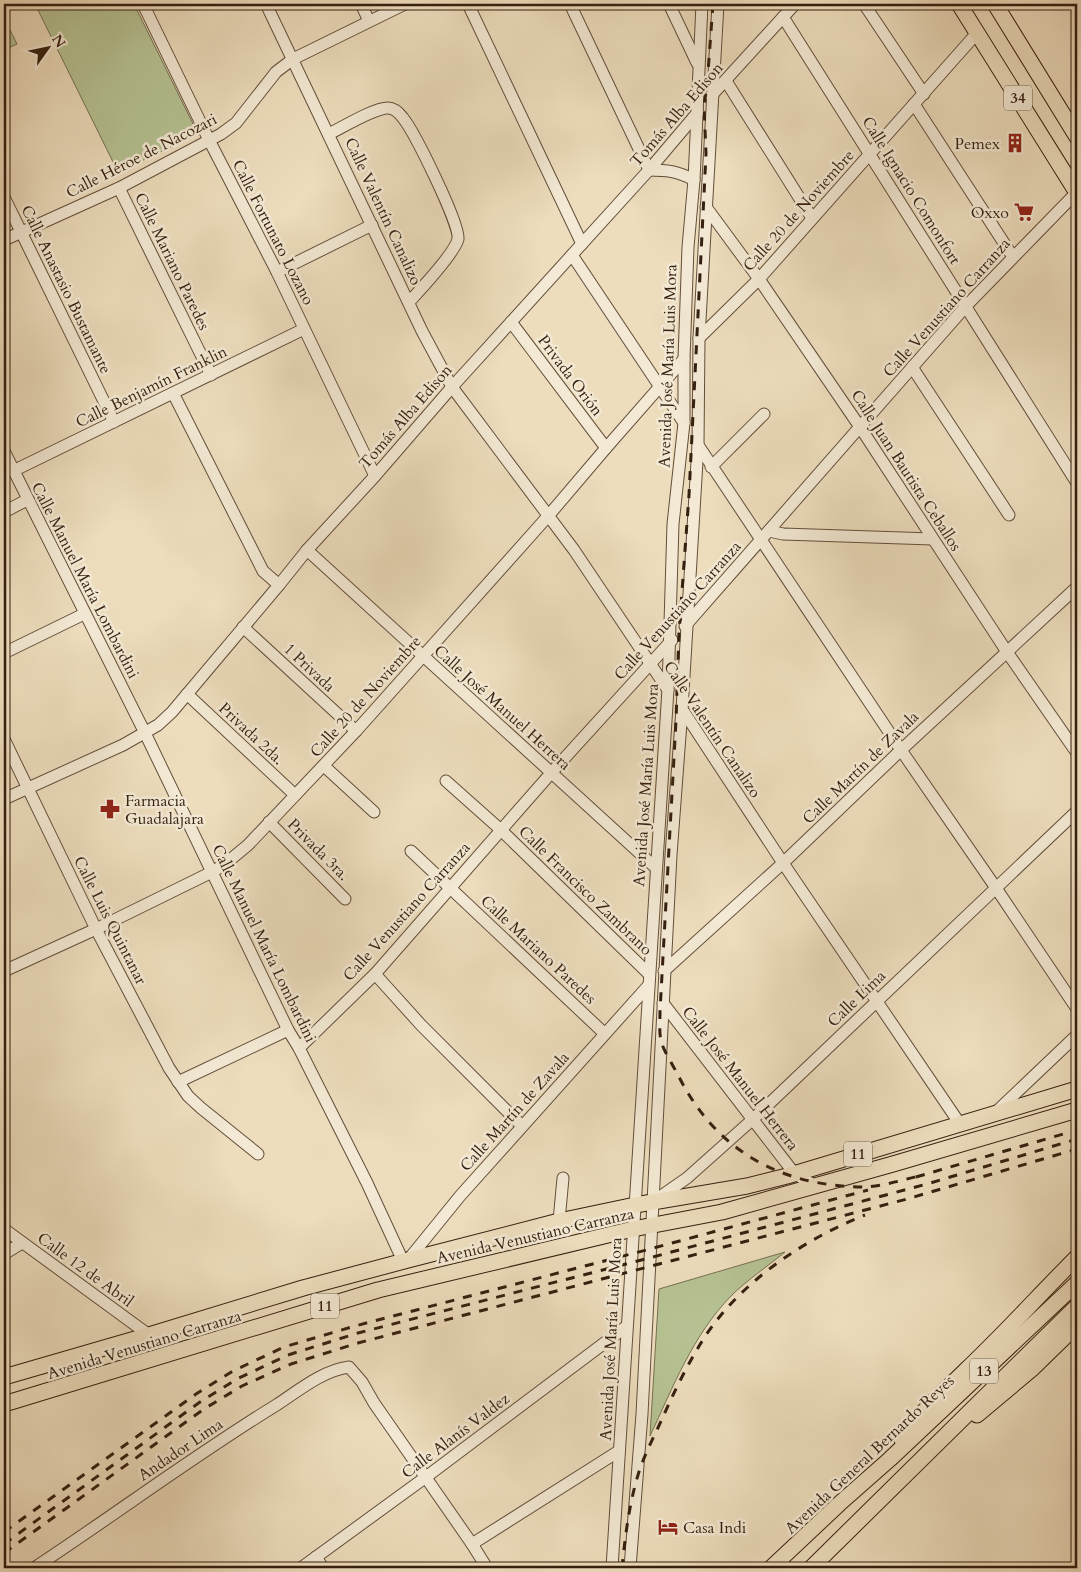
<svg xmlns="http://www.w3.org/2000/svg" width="1081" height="1572" font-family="Cardo,serif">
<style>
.green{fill:#b6c293;stroke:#767051}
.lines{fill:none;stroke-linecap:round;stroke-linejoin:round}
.minor-casing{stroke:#634e3a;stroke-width:13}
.major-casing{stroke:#351f0f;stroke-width:17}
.minor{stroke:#f3e9d4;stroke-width:11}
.major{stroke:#edddbd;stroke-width:15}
.rail{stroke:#351f0f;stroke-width:3;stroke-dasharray:9 9;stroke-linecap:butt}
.labels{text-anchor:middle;stroke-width:5;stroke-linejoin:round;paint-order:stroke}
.shield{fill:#f3e9d4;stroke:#6e5c4a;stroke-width:1}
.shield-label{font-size:15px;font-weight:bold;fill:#351f0f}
.street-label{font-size:16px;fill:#351f0f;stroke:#f3e9d4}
.poi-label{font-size:16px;fill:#351f0f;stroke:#f3e9d4;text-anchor:end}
</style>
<rect width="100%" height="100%" fill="#edddbd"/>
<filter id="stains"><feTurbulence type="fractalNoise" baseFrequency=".004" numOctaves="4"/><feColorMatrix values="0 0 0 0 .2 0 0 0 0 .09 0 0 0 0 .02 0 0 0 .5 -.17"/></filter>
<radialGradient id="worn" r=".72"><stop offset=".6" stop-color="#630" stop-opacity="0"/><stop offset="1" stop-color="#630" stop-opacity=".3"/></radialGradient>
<!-- green -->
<g class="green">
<path d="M35 4H134L198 134 118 172Z"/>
<path d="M4 18 17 44 4 50Z"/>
<path d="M785 1252C768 1266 747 1280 731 1296 693 1335 673 1387 650 1436L659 1289Z"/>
</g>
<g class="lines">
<defs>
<g id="minor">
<path d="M143 4 209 140 277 272 375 476"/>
<path d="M266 4 422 331 452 387 574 550 668 690"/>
<path d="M361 4 369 21"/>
<path d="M468 4 582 244"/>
<path d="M570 4 649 170C666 170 678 171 694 180"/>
<path d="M669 4 697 63"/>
<path d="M864 4 924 94"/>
<path d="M783 17 1077 483"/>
<path d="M726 81 812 218"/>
<path d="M711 96 795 4"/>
<path d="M914 104 1013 257"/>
<path d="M329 134C343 127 374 108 388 108 394 108 400 114 403 118 415 133 460 224 458 239 455 253 420 290 409 302"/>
<path d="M119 188 211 375"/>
<path d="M4 197 114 422"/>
<path d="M706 207 759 279 860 427 1007 652 1077 753"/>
<path d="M4 240 119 188 221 134 236 123 276 72 293 59 405 4"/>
<path d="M572 255 684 423"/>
<path d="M277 272 372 225"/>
<path d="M511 322 606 448"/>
<path d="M699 338 759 279 977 33"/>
<path d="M912 367 1009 515"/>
<path d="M173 393 263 571 279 585"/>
<path d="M698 445 901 750 996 888 1077 1009"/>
<path d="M4 451 145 733 288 1030 299 1048 367 1183 403 1261"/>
<path d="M711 467 764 414"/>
<path d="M13 471 304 329"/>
<path d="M4 512 27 500"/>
<path d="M769 531 783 534 932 539"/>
<path d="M307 550 656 868"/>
<path d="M685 626 966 306 1077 192"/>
<path d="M243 627 356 731"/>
<path d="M4 653 84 614"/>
<path d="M187 694 295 795"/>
<path d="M682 709 783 863 960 1124"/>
<path d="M4 739 96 929 169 1068 188 1096 201 1108 258 1154"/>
<path d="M324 766 374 812"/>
<path d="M446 781 501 830 649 974"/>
<path d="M4 799 123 745 158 725 172 712 279 585 307 550 375 476 452 387 649 170 698 112"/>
<path d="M269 822 345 899"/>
<path d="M411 851 605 1034"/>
<path d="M4 971 96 929 212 872 225 864 248 845 356 731 549 515 606 448 684 359"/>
<path d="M664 971 783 863 901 750 1077 587"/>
<path d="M375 974 421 1025 522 1126"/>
<path d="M663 1003 794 1173 815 1186"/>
<path d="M299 1048 375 974 552 772 672 640"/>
<path d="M178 1082 288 1030"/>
<path d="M995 1113 1077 1035"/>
<path d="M654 1201 687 1178 752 1120 1077 811"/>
<path d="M559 1221 563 1178"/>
<path d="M4 1229 149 1335"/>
<path d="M4 1254 22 1243"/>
<path d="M408 1260 460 1196 648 986"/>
<path d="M472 1544 619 1451"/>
<path d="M316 1557 323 1568"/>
<path d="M34 1568C116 1514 195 1455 278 1404 299 1390 324 1370 349 1367L362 1382 374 1403 472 1544 487 1568"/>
<path d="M301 1568 426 1477 627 1326"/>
<path d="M612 1568 668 689 673 524 684 423V359L688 247 694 180 702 4"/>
<path d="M630 1568 642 1414 671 855 682 709 698 445 699 338 718 4"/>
</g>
<g id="major">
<path d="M959 4 1077 193"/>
<path d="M995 4 1077 137"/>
<path d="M4 1377 149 1335 303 1288 408 1260 559 1221 635 1205 747 1186 787 1176 1077 1089"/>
<path d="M4 1404 378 1290 633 1229 722 1212 893 1164 1077 1110"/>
<path d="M977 1415 1033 1368 1077 1325"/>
<path d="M902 1440C919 1412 944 1392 967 1369 1005 1333 1040 1294 1077 1257"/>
<path d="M771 1568 839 1504 890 1459 1077 1283"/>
<path d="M811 1568 1077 1306"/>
</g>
</defs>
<!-- minor casing -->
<use href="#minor" class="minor-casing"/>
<!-- major casing -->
<use href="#major" class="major-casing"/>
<!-- minor -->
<use href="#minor" class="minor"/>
<!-- major -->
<use href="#major" class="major"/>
<!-- rail -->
<g class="rail">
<path d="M713 4 707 86 704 105 706 154 689 495 679 633 676 721 660 1011C660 1020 659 1032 661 1041 664 1052 673 1065 678 1075 716 1151 780 1186 863 1187 880 1187 906 1179 923 1175"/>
<path d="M916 1177 1077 1130"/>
<path d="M4 1532 196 1394 233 1371 284 1347 355 1326 650 1249 868 1190"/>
<path d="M4 1544 200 1402 237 1379 288 1355 358 1333 649 1258 927 1184 1077 1139"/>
<path d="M4 1553 204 1409 242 1386 291 1364 358 1343 907 1199 1077 1149"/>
<path d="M622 1568C625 1537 629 1505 638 1475 644 1455 654 1437 662 1419 675 1390 689 1361 706 1335 743 1280 805 1239 865 1215"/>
</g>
</g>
<!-- icons -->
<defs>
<symbol id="building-bare" viewBox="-9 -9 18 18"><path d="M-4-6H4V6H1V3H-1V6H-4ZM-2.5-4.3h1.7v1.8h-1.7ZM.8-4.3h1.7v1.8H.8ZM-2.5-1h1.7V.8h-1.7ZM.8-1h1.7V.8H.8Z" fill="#8f2418" stroke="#f3e9d4" stroke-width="2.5" paint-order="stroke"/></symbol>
<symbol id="supermarket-bare" viewBox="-9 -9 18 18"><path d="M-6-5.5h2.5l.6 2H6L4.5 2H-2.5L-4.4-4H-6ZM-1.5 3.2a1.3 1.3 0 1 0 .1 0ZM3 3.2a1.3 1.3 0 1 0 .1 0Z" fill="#8f2418" stroke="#f3e9d4" stroke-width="2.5" paint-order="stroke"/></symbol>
<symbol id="pharmacy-bare" viewBox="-9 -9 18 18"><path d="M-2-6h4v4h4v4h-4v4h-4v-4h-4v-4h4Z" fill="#8f2418" stroke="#f3e9d4" stroke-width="2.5" paint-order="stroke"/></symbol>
<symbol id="hotel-bare" viewBox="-9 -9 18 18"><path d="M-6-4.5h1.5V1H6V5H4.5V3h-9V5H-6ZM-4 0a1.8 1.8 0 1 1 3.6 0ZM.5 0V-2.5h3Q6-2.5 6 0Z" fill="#8f2418" stroke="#f3e9d4" stroke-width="2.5" paint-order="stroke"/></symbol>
</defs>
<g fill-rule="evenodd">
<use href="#building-bare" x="1001" y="129" width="28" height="28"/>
<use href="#supermarket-bare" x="1010" y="198" width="28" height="28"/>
<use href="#pharmacy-bare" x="96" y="795" width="28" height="28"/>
<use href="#hotel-bare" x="654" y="1513" width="28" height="28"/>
</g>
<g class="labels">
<!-- shield labels -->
<g class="shield">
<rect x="1004" y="85.5" width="28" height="25" rx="4"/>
<rect x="844" y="1141.5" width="28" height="25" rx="4"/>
<rect x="311" y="1293.5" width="28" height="25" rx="4"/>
<rect x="970" y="1358.5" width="28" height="25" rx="4"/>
</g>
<g class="shield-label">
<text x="1018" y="103">34</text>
<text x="858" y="1159">11</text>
<text x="325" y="1311">11</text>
<text x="984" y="1376">13</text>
</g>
<!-- street labels -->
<g class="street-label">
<text transform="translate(676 114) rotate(-49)" y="6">Tomás Alba Edison</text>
<text transform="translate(141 155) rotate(-27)" y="6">Calle Héroe de Nacozari</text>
<text transform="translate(912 190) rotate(58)" y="6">Calle Ignacio Comonfort</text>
<text transform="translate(798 210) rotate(-48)" y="6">Calle 20 de Noviembre</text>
<text transform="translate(384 211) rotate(65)" y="6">Calle Valentín Canalizo</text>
<text transform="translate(274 232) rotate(63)" y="6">Calle Fortunato Lozano</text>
<text transform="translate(173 261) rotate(64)" y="6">Calle Mariano Paredes</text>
<text transform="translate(67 289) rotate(64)" y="6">Calle Anastasio Bustamante</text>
<text transform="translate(946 307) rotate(-48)" y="6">Calle Venustiano Carranza</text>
<text transform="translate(667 366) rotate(-88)" y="6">Avenida José María Luis Mora</text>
<text transform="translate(571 375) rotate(53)" y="6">Privada Orión</text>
<text transform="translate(151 386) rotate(-26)" y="6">Calle Benjamín Franklin</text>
<text transform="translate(405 416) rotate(-49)" y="6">Tomás Alba Edison</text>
<text transform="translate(907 470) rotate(57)" y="6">Calle Juan Bautista Ceballos</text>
<text transform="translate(86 580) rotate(63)" y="6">Calle Manuel María Lombardini</text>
<text transform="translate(677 610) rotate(-48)" y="6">Calle Venustiano Carranza</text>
<text transform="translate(310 667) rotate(43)" y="6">1 Privada</text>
<text transform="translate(365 696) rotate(-48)" y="6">Calle 20 de Noviembre</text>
<text transform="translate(503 707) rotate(42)" y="6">Calle José Manuel Herrera</text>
<text transform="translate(713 729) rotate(56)" y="6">Calle Valentín Canalizo</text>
<text transform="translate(252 733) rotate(43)" y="6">Privada 2da.</text>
<text transform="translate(860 767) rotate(-44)" y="6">Calle Martín de Zavala</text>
<text transform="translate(645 785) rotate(-86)" y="6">Avenida José María Luis Mora</text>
<text transform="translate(319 849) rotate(45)" y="6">Privada 3ra.</text>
<text transform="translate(586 890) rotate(44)" y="6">Calle Francisco Zambrano</text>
<text transform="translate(406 911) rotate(-48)" y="6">Calle Venustiano Carranza</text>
<text transform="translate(111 920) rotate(63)" y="6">Calle Luis Quintanar</text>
<text transform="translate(265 943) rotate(64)" y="6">Calle Manuel María Lombardini</text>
<text transform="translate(539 949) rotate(43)" y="6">Calle Mariano Paredes</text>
<text transform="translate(856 998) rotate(-44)" y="6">Calle Lima</text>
<text transform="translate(741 1078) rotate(52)" y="6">Calle José Manuel Herrera</text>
<text transform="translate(514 1111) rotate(-48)" y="6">Calle Martín de Zavala</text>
<text transform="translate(535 1235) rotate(-13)" y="6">Avenida Venustiano Carranza</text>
<text transform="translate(86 1269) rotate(36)" y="6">Calle 12 de Abril</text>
<text transform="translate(610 1339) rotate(-87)" y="6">Avenida José María Luis Mora</text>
<text transform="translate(144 1344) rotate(-17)" y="6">Avenida Venustiano Carranza</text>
<text transform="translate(455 1435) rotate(-37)" y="6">Calle Alanís Valdez</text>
<text transform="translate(180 1449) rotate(-34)" y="6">Andador Lima</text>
<text transform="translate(869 1454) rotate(-43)" y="6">Avenida General Bernardo Reyes</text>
</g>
<!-- poi labels -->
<g class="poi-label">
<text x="1000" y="149">Pemex</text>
<text x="1009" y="218">Oxxo</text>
<text x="125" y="806" text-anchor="start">Farmacia<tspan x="125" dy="18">Guadalajara</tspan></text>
<text x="683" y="1533" text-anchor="start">Casa Indi</text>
</g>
</g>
<!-- margin -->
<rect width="1081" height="1572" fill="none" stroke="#edddbd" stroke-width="20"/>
<rect x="5" y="5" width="1071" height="1562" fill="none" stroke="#351f0f" stroke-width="2.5"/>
<rect x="10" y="10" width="1061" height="1552" fill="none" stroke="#351f0f"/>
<!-- north arrow -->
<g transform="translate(48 48) rotate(57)" stroke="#f3e9d4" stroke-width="4" paint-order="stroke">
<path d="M0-4L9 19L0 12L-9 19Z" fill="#351f0f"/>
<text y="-8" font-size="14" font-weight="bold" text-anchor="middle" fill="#351f0f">N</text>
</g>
<rect width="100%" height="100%" filter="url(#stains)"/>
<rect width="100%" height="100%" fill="url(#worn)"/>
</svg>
